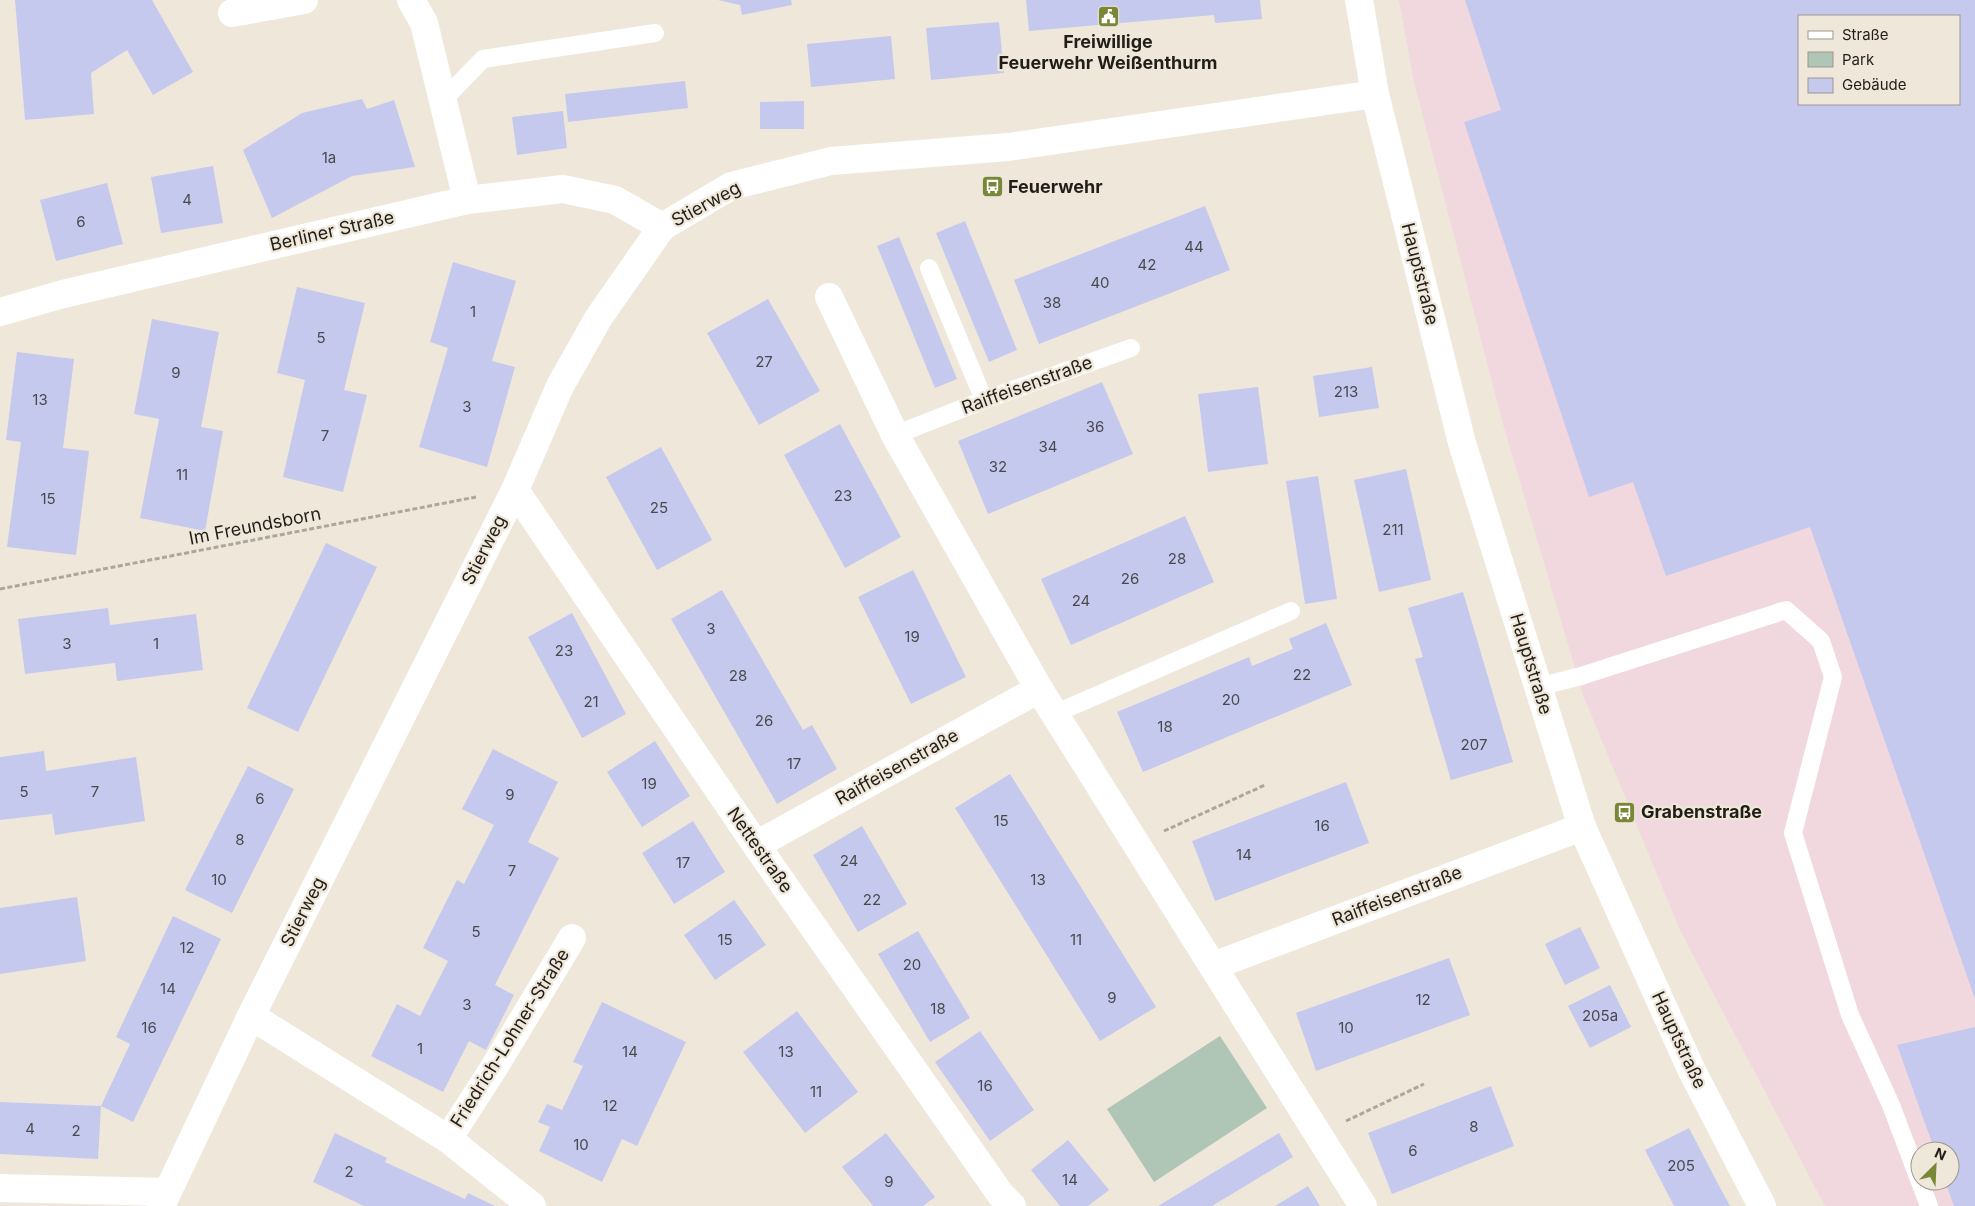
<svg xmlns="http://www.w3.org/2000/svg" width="1975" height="1206" font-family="Inter,sans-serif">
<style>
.industrial{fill:#f1d7de;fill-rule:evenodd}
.green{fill:#afc5b6}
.building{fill:#c5c9ee;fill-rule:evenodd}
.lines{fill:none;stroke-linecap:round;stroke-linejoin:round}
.path{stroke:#ada69c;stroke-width:3;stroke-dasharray:5 2.5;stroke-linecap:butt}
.service{stroke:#fff;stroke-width:18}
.minor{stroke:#fff;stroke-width:28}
.tertiary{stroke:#fff;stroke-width:28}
.secondary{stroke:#fff;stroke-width:28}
.labels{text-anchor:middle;stroke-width:4.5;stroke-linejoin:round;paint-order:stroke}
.number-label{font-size:15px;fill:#4a494e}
.poi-label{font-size:18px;font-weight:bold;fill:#211e19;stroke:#efe7da;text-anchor:start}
.street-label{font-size:18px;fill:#211e19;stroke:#efe7da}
</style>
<rect width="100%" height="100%" fill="#efe7da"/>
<!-- industrial -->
<path class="industrial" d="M1399 0H1975V1206H1825L1680 930 1583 695 1503 424 1414 82ZM1799 16H1959V104H1799ZM1920 1151H1950V1181H1920Z"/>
<!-- green -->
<path class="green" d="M1220 1036 1267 1108 1154 1182 1107 1109Z"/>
<!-- building -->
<g class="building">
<path d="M15 0H152L193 72 153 95 127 50 91 73 94 114 25 120Z"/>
<path d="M718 0H791L792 5 742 15 740 5Z"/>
<path d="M1026 0H1260L1262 19 1215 23 1214 15 1029 31Z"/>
<path d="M1465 0H1975V999L1810 527 1666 576 1633 482 1589 497 1464 122 1501 110ZM1799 16H1959V104H1799Z"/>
<path d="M999 22 1004 73 931 80 926 28Z"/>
<path d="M891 36 895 79 811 87 807 44Z"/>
<path d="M685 81 688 108 568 122 565 94Z"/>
<path d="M362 99 367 109 394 100 415 167 352 176 272 218 243 150 302 113Z"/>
<path d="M804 101V129H760V102Z"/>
<path d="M563 111 567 148 517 155 512 117Z"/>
<path d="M213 166 223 223 161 233 151 177Z"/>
<path d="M107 183 123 244 56 261 40 200Z"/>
<path d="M1205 206 1230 270 1039 344 1014 280Z"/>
<path d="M965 221 1017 350 989 362 936 233Z"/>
<path d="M899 237 957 379 935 388 877 246Z"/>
<path d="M453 262 516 281 492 361 515 367 487 467 419 447 448 348 430 342Z"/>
<path d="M297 287 365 303 344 390 367 395 343 492 283 477 305 380 277 373Z"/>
<path d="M768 299 820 391 759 425 707 333Z"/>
<path d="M152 319 219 332 201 427 223 431 205 531 140 518 159 419 134 414Z"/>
<path d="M17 352 74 359 63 448 89 451 76 555 7 547 21 442 6 440Z"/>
<path d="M1372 367 1379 408 1319 417 1313 376Z"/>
<path d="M1102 382 1133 454 988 514 958 441Z"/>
<path d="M1258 387 1268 464 1208 472 1198 394Z"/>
<path d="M840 424 901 537 845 568 784 455Z"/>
<path d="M661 447 712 540 657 570 606 477Z"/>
<path d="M1406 469 1431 580 1379 592 1354 480Z"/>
<path d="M1318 476 1337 599 1305 604 1286 481Z"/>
<path d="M1185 516 1214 582 1071 645 1041 579Z"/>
<path d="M326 543 377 567 298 732 247 708Z"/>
<path d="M913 570 966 677 911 704 858 597Z"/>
<path d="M722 590 803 730 812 725 837 769 777 804 671 619Z"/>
<path d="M1463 592 1513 762 1451 780 1415 659 1423 657 1408 608Z"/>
<path d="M108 608 110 625 196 614 203 670 117 681 115 663 25 674 18 619Z"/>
<path d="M572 613 626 714 582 738 528 637Z"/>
<path d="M1326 623 1352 685 1143 772 1117 712 1249 657 1252 666 1293 649 1289 639Z"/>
<path d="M655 741 690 796 642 827 607 772Z"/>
<path d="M493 749 558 782 528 842 559 858 495 985 514 995 486 1050 469 1041 443 1092 371 1056 397 1004 420 1016 448 961 423 948 457 880 464 884 494 825 462 809Z"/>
<path d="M44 751 46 771 136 757 145 821 55 835 52 814 0 820V757Z"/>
<path d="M248 766 294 789 232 913 185 890Z"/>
<path d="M1010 774 1156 1007 1100 1041 955 808Z"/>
<path d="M1346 782 1369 843 1215 901 1192 841Z"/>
<path d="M693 821 725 872 674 904 642 853Z"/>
<path d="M862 826 907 904 858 932 813 855Z"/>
<path d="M77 897 86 961 0 974V908Z"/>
<path d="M734 900 766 945 715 980 684 935Z"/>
<path d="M173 916 221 939 133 1122 101 1106 130 1044 116 1037Z"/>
<path d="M1580 927 1600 968 1565 985 1545 944Z"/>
<path d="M918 931 970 1018 930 1042 878 954Z"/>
<path d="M1449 958 1470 1015 1316 1071 1296 1013Z"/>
<path d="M1610 985 1631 1027 1590 1048 1568 1006Z"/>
<path d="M602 1002 686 1042 637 1146 622 1139 602 1182 539 1151 550 1127 538 1122 547 1104 562 1110 583 1066 573 1062Z"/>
<path d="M797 1011 858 1092 805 1133 743 1052Z"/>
<path d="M1975 1027V1206H1954L1945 1181H1950V1151H1935L1897 1045Z"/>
<path d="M980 1031 1034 1110 990 1141 935 1062Z"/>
<path d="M1491 1086 1514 1146 1392 1194 1368 1133Z"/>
<path d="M0 1102 101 1106 98 1159 0 1154Z"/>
<path d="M1689 1128 1717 1182 1730 1206H1674L1645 1150Z"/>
<path d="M335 1133 387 1158 385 1162 465 1199 468 1193 495 1206H364L313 1182Z"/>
<path d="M886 1133 935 1197 923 1206H873L842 1167Z"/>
<path d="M1279 1133 1293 1157 1212 1206H1158Z"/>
<path d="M1068 1140 1109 1190 1088 1206H1060L1031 1170Z"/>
<path d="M1308 1186 1320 1206H1275Z"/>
</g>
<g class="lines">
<!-- path -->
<g class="path">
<path d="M0 589 476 497"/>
<path d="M1164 831 1265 785"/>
<path d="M1346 1121 1424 1084"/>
</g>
<!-- service -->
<g class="service">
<path d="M444 99 483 59 655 33"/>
<path d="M929 268 984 400"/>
<path d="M895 435 984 400 1131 348"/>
<path d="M1538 687 1581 676 1786 610 1821 641 1833 677 1793 833 1850 1015 1891 1105 1929 1206"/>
<path d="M1054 714 1291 611"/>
</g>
<!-- minor -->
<g class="minor">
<path d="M411 0 424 23 467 200"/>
<path d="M232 13 304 0"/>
<path d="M829 297 895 435 1039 689 1363 1206"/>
<path d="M0 312 63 294 467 200 563 189 615 200 662 227"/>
<path d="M515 490 756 845 1001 1195 1012 1206"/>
<path d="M756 845 1039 689"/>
<path d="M1213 966 1582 827"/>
<path d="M251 1016 448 1139 532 1206"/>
<path d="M448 1139 495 1066 572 938"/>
<path d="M0 1188 167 1192"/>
</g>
<!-- tertiary -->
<path class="tertiary" d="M161 1206 251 1016 515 490 560 386 599 317 662 227 731 186 831 161 1008 147 1375 94"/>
<!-- secondary -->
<path class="secondary" d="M1359 0 1375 94 1462 443 1582 827 1691 1069 1762 1206"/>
</g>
<!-- icons -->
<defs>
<symbol id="civic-square" viewBox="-11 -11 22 22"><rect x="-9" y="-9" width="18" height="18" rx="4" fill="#788837" stroke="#efe7da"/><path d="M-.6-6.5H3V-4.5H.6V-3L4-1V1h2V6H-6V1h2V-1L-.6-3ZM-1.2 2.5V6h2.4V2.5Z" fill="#fff"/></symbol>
<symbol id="bus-square" viewBox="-11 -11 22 22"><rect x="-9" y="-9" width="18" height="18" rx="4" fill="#788837" stroke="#efe7da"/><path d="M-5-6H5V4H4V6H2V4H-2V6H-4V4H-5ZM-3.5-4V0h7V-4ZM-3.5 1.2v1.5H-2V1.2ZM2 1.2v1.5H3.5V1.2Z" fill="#fff"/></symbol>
</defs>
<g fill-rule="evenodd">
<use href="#civic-square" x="1096" y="4" width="25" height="25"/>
<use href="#bus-square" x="980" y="174" width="25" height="25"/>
<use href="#bus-square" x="1612" y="800" width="25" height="25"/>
</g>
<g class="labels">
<!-- number labels -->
<g class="number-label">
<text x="329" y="163">1a</text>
<text x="187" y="205">4</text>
<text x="81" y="227">6</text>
<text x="1194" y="252">44</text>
<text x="1147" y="270">42</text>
<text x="1100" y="288">40</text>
<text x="1052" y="308">38</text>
<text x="473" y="317">1</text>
<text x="321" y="343">5</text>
<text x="764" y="367">27</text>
<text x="176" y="378">9</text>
<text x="1346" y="397">213</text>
<text x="40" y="405">13</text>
<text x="467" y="412">3</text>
<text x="1095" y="432">36</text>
<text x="325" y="441">7</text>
<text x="1048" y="452">34</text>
<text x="998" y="472">32</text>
<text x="182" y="480">11</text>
<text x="843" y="501">23</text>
<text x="48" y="504">15</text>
<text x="659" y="513">25</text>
<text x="1393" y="535">211</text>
<text x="1177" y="564">28</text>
<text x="1130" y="584">26</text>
<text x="1081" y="606">24</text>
<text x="711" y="634">3</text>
<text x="912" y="642">19</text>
<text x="67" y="649">3</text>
<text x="156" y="649">1</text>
<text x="564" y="656">23</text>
<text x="1302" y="680">22</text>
<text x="738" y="681">28</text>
<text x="1231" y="705">20</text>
<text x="591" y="707">21</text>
<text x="764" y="726">26</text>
<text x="1165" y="732">18</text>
<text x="1474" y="750">207</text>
<text x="794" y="769">17</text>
<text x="649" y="789">19</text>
<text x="24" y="797">5</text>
<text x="95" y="797">7</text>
<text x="510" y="800">9</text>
<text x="260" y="804">6</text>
<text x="1001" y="826">15</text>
<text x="1322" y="831">16</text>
<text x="240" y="845">8</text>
<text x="1244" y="860">14</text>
<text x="849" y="866">24</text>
<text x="683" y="868">17</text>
<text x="512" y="876">7</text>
<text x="219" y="885">10</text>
<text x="1038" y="885">13</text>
<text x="872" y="905">22</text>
<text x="476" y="937">5</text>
<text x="725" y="945">15</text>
<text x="1076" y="945">11</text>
<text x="187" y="953">12</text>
<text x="912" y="970">20</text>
<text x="168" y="994">14</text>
<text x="1112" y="1003">9</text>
<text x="1423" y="1005">12</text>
<text x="467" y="1010">3</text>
<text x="938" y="1014">18</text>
<text x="1600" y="1021">205a</text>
<text x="149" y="1033">16</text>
<text x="1346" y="1033">10</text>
<text x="420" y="1054">1</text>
<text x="630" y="1057">14</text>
<text x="786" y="1057">13</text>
<text x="985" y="1091">16</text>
<text x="816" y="1097">11</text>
<text x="610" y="1111">12</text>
<text x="1474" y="1132">8</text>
<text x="30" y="1134">4</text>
<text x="76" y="1136">2</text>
<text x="581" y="1150">10</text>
<text x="1413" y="1156">6</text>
<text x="1681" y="1171">205</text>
<text x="349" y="1177">2</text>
<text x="1070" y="1185">14</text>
<text x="889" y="1187">9</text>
</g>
<!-- poi labels -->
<g class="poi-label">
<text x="1108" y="48" text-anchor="middle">Freiwillige<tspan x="1108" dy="21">Feuerwehr Weißenthurm</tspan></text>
<text x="1008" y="193">Feuerwehr</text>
<text x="1641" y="818">Grabenstraße</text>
</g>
<!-- street labels -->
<g class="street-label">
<text transform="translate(706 204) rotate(-28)" y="6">Stierweg</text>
<text transform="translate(332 231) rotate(-13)" y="6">Berliner Straße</text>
<text transform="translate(1420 274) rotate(76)" y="6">Hauptstraße</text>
<text transform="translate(1027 385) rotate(-20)" y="6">Raiffeisenstraße</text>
<text transform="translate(255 526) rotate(-11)" y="6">Im Freundsborn</text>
<text transform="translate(484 550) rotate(-63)" y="6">Stierweg</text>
<text transform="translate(1531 664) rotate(73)" y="6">Hauptstraße</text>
<text transform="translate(897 767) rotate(-29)" y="6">Raiffeisenstraße</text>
<text transform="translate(760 850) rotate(55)" y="6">Nettestraße</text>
<text transform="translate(1397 896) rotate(-21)" y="6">Raiffeisenstraße</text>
<text transform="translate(303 912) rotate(-63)" y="6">Stierweg</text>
<text transform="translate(510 1038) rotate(-58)" y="6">Friedrich-Lohner-Straße</text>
<text transform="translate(1679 1040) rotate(65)" y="6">Hauptstraße</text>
</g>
</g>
<!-- legend -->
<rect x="1798" y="15" width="162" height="90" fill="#efe7da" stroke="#9d978d"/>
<rect x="1808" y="31" width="25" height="8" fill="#ffffff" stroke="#9d978d"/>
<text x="1842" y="40" font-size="15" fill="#211e19">Straße</text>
<rect x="1808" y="52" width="25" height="15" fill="#afc5b6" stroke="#9d978d"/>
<text x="1842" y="65" font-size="15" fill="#211e19">Park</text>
<rect x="1808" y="78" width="25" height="15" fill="#c5c9ee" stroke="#9d978d"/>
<text x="1842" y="90" font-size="15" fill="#211e19">Gebäude</text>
<!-- north arrow -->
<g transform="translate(1935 1166) rotate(24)"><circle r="24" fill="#efe7da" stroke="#9d978d"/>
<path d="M0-4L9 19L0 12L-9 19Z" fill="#788837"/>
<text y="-8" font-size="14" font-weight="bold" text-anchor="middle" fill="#211e19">N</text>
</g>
</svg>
